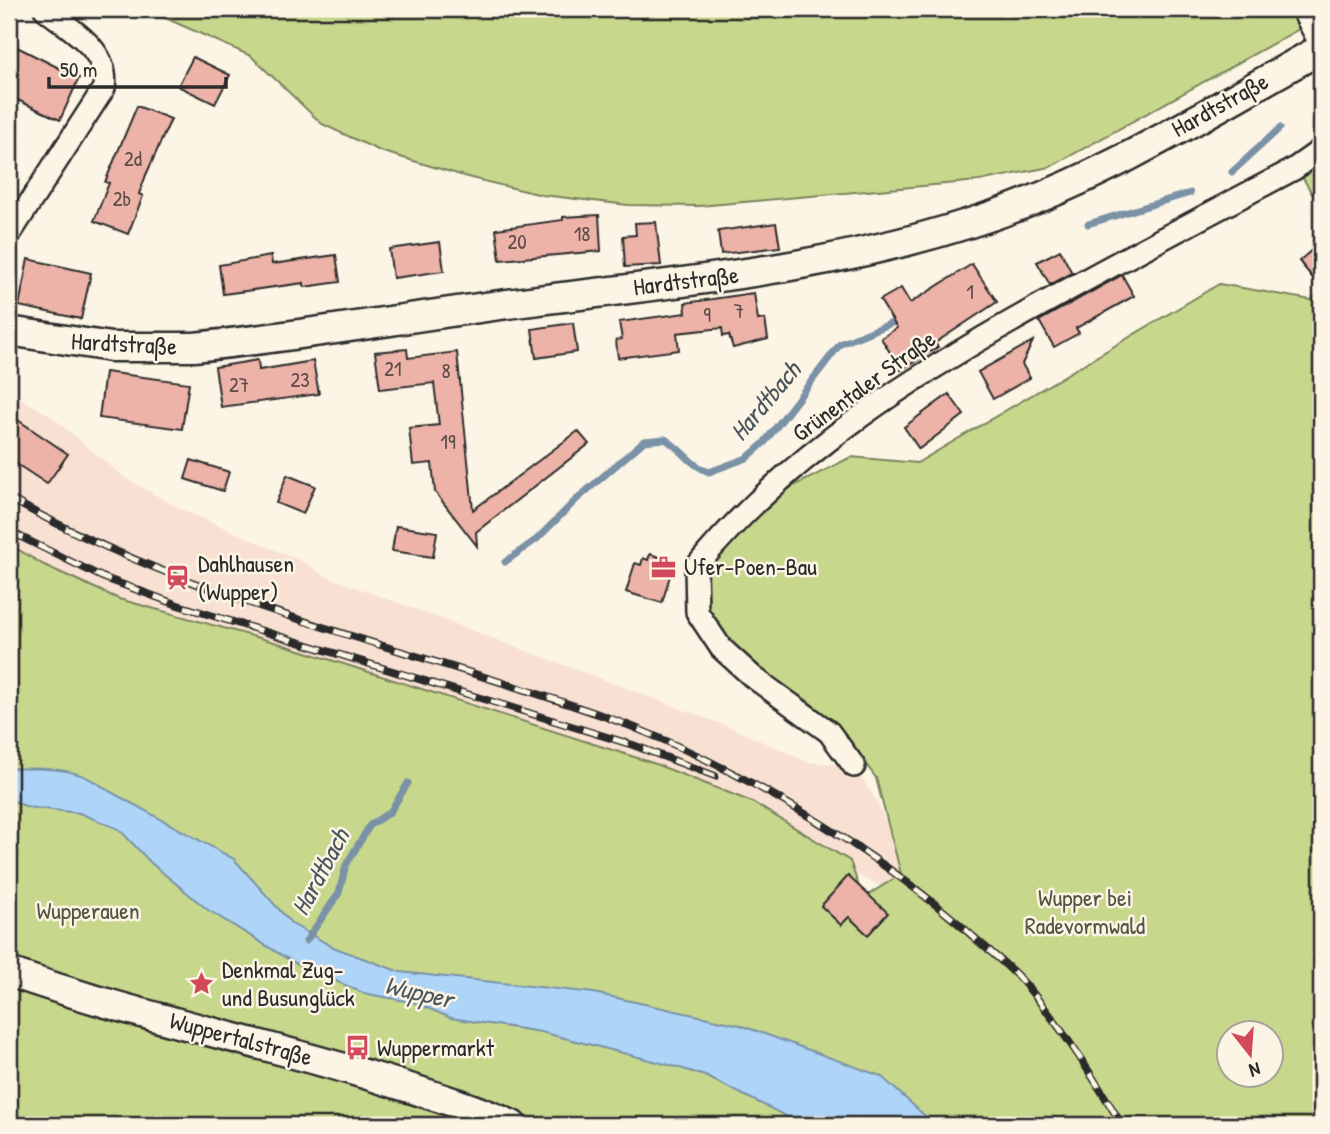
<svg xmlns="http://www.w3.org/2000/svg" width="1330" height="1134" font-family="'Patrick Hand',sans-serif">
<style>
.built{fill:#f8e1d3}
.green{fill:#c7d88c;stroke:#79825c;stroke-width:2;fill-rule:evenodd}
.water{fill:#aed5f8;stroke:#7a91a6;stroke-width:2}
.lines{fill:none;stroke-linecap:round;stroke-linejoin:round}
.stream{stroke:#7a91a6;stroke-width:7}
.building{fill:#edb3a8;stroke:#2b2b2b;stroke-width:2}
.street-casing{stroke:#2b2b2b;stroke-width:26}
.secondary-casing{stroke:#2b2b2b;stroke-width:33}
.street{stroke:#fcf5e5;stroke-width:21}
.secondary{stroke:#fcf5e5;stroke-width:28}
.rail-casing{stroke:#2b2b2b;stroke-width:8}
.rail{stroke:#fcf5e5;stroke-width:5;stroke-dasharray:16;stroke-linecap:butt}
.labels{text-anchor:middle;stroke-width:5;stroke-linejoin:round;paint-order:stroke}
.number-label{font-size:21px;fill:#5c4d4a}
.street-label{font-size:24px;fill:#2b2b2b;stroke:#fcf5e5}
.poi-label{font-size:24px;fill:#2b2b2b;stroke:#fcf5e5;text-anchor:start}
.park-label{font-size:24px;fill:#525643;stroke:#fcf5e5}
.water-label{font-size:26px;font-style:italic;fill:#4c565e;stroke:#fcf5e5}
</style>
<rect width="100%" height="100%" fill="#fcf5e5"/>
<filter id="ink" filterUnits="userSpaceOnUse"><feTurbulence type="fractalNoise" baseFrequency=".0143" numOctaves="2"/><feDisplacementMap in="SourceGraphic" scale="14" xChannelSelector="R" yChannelSelector="G"/><feConvolveMatrix kernelMatrix="1 2 1 2 8 2 1 2 1" color-interpolation-filters="sRGB"/></filter>
<g filter="url(#ink)">
<!-- built -->
<path class="built" d="M9 391 51 416 125 478 181 509 303 562 326 576 727 726 808 762 854 766 878 803 887 825 901 876 897 894 840 867 9 575Z"/>
<!-- green -->
<g class="green">
<path d="M145 9H1321V17L1050 167 979 181 699 206 628 205 542 195 471 178 380 151 322 124 251 56Z"/>
<path d="M1321 163V209L1300 173Z"/>
<path d="M1219 284 1311 300 1321 291V1125H532L9 968V544L44 565 119 599 281 644 653 763 752 802 850 861 863 898 901 874 876 778 836 724 804 698 755 674 701 611 699 567 770 498 851 457 917 463ZM1228 1032H1270V1074H1228Z"/>
<path d="M9 976 439 1106 475 1125H9Z"/>
</g>
<!-- water -->
<path class="water" d="M9 768C51 770 73 764 109 791L234 859 292 924 333 947 400 972 594 993 740 1025 881 1076 935 1125H804L705 1076 677 1067 541 1032 451 1018 416 1003 363 993 293 962 208 910 151 863 119 829 79 813 27 807 9 799Z"/>
<g class="lines">
<!-- stream -->
<g class="stream">
<path d="M1232 172 1280 128"/>
<path d="M1088 224 1190 193"/>
<path d="M505 562 537 539 577 499 644 441 665 439C682 449 691 466 709 472L747 458 764 443 840 344 892 323"/>
<path d="M306 941 339 893 346 865 370 825 390 812 408 783"/>
</g>
</g>
<!-- building -->
<g class="building">
<path d="M9 43 79 78 60 120 9 96Z"/>
<path d="M193 57 230 75 215 104 178 86Z"/>
<path d="M137 106 171 119 146 175 139 194 143 196 128 234 94 221 109 183 105 182Z"/>
<path d="M599 215 601 251 500 260 496 229 563 220V217Z"/>
<path d="M656 222 661 265 625 267 623 236 636 235 635 223Z"/>
<path d="M776 223 780 247 721 254 718 231Z"/>
<path d="M440 242 444 271 393 278 389 249Z"/>
<path d="M1321 242V288L1299 261Z"/>
<path d="M1060 250 1072 273 1050 285 1037 262Z"/>
<path d="M336 255 340 282 304 287V283L223 294 219 265 271 256 272 264Z"/>
<path d="M28 259 91 273 81 319 19 306Z"/>
<path d="M972 264 997 302 935 343 938 347 901 370 881 338 897 328 880 300 901 288 910 303Z"/>
<path d="M1122 275 1134 296 1076 328 1079 333 1054 347 1039 321Z"/>
<path d="M754 293 758 320 765 319 768 339 733 348 729 335 723 336 722 328 677 333 679 350 618 358 616 340 622 339 619 322 686 313 685 303Z"/>
<path d="M573 323 577 352 536 358 532 329Z"/>
<path d="M1033 341 1022 364 1030 378 993 399 978 372Z"/>
<path d="M407 349 408 358 457 352 473 510 578 431 589 444 476 532 477 546 435 492 432 463 413 465 409 428 439 425 434 383 380 389 375 352Z"/>
<path d="M258 360 259 370 313 361 319 394 221 407 215 367Z"/>
<path d="M105 372 189 383 182 429 99 418Z"/>
<path d="M949 394 964 415 919 449 904 427Z"/>
<path d="M9 414 68 454 47 484 9 459Z"/>
<path d="M191 460 229 472 223 491 185 479Z"/>
<path d="M287 475 315 486 303 514 276 503Z"/>
<path d="M396 526 437 532 433 557 392 551Z"/>
<path d="M650 554 674 562 662 603 626 592 635 563 641 565 643 558 648 560Z"/>
<path d="M848 876 888 913 868 935 849 917 841 925 821 906Z"/>
</g>
<g class="lines">
<defs>
<g id="street">
<path d="M1302 9 1321 45"/>
<path d="M9 235 104 88C110 50 71 30 45 9"/>
<path d="M854 766 829 732 753 677 721 648 697 612 696 567C792 450 924 369 1055 297 1134 253 1214 211 1294 169L1321 150"/>
</g>
<g id="secondary">
<path d="M9 331 111 347H194C304 336 413 316 523 302 681 282 842 268 994 215 1109 175 1215 108 1321 49"/>
<path d="M9 972C131 1015 258 1041 381 1079 425 1093 470 1106 512 1125"/>
</g>
</defs>
<!-- street casing -->
<use href="#street" class="street-casing"/>
<!-- secondary casing -->
<use href="#secondary" class="secondary-casing"/>
<!-- street -->
<use href="#street" class="street"/>
<!-- secondary -->
<use href="#secondary" class="secondary"/>
<defs>
<g id="rail">
<path d="M9 498C192 602 403 646 601 715 728 760 877 849 977 940 993 954 1011 968 1025 984 1062 1027 1093 1077 1122 1125"/>
<path d="M9 531 102 577 178 605 633 745 715 776"/>
</g>
</defs>
<!-- rail casing -->
<use href="#rail" class="rail-casing"/>
<!-- rail -->
<use href="#rail" class="rail"/>
</g>
</g>
<!-- icons -->
<defs>
<symbol id="office-bare" viewBox="-9 -9 18 18"><path d="M-6-3h4V-5.5h4V-3h4V5H-6ZM-1-4.5V-3h2v-1.5ZM-6 0V1H6V0Z" fill="#d1495b" stroke="#fcf5e5" stroke-width="2.5" paint-order="stroke"/></symbol>
<symbol id="station-bare" viewBox="-9 -9 18 18"><path d="M-3-6H3Q5-6 5-4V2Q5 4 3 4L4.5 6H3L1.5 4h-3L-3 6H-4.5L-3 4Q-5 4-5 2V-4Q-5-6-3-6ZM-3.5-4v3h7v-3ZM-3.5 1v1.5H-2V1ZM2 1v1.5H3.5V1Z" fill="#d1495b" stroke="#fcf5e5" stroke-width="2.5" paint-order="stroke"/></symbol>
<symbol id="sight-bare" viewBox="-9 -9 18 18"><path d="M0-6L1.8-2.2L6-1.7L2.9 1.2L3.7 5.4L0 3.3L-3.7 5.4L-2.9 1.2L-6-1.7L-1.8-2.2Z" fill="#d1495b" stroke="#fcf5e5" stroke-width="2.5" paint-order="stroke"/></symbol>
<symbol id="bus-bare" viewBox="-9 -9 18 18"><path d="M-5-6H5V4H4V6H2V4H-2V6H-4V4H-5ZM-3.5-4V0h7V-4ZM-3.5 1.2v1.5H-2V1.2ZM2 1.2v1.5H3.5V1.2Z" fill="#d1495b" stroke="#fcf5e5" stroke-width="2.5" paint-order="stroke"/></symbol>
</defs>
<g fill-rule="evenodd">
<use href="#office-bare" x="646" y="550" width="35" height="35"/>
<use href="#station-bare" x="160" y="560" width="35" height="35"/>
<use href="#sight-bare" x="184" y="966" width="35" height="35"/>
<use href="#bus-bare" x="340" y="1030" width="35" height="35"/>
</g>
<g class="labels">
<!-- number labels -->
<g class="number-label">
<text x="133" y="166">2d</text>
<text x="122" y="206">2b</text>
<text x="582" y="241">18</text>
<text x="517" y="249">20</text>
<text x="970" y="299">1</text>
<text x="739" y="318">7</text>
<text x="707" y="322">9</text>
<text x="393" y="376">21</text>
<text x="446" y="378">8</text>
<text x="300" y="387">23</text>
<text x="239" y="392">27</text>
<text x="448" y="449">19</text>
</g>
<!-- street labels -->
<g class="street-label">
<text transform="translate(1220 105) rotate(-29)" y="8">Hardtstraße</text>
<text transform="translate(686 281) rotate(-7)" y="8">Hardtstraße</text>
<text transform="translate(124 344) rotate(3)" y="8">Hardtstraße</text>
<text transform="translate(864 386) rotate(-36)" y="8">Grünentaler Straße</text>
<text transform="translate(241 1039) rotate(15)" y="8">Wuppertalstraße</text>
</g>
<!-- poi labels -->
<g class="poi-label">
<text x="198" y="572">Dahlhausen<tspan x="198" dy="28">(Wupper)</tspan></text>
<text x="684" y="575">Ufer-Poen-Bau</text>
<text x="222" y="978">Denkmal Zug-<tspan x="222" dy="28">und Busunglück</tspan></text>
<text x="377" y="1056">Wuppermarkt</text>
</g>
<!-- park labels -->
<g class="park-label">
<text x="1085" y="906">Wupper bei<tspan x="1085" dy="28">Radevormwald</tspan></text>
<text x="88" y="919">Wupperauen</text>
</g>
<!-- water labels -->
<g class="water-label">
<text transform="translate(765 401) rotate(-50)" y="9">Hardtbach</text>
<text transform="translate(320 872) rotate(-62)" y="9">Hardtbach</text>
<text transform="translate(419 992) rotate(13)" y="9">Wupper</text>
</g>
</g>
<!-- margin -->
<rect width="1330" height="1134" fill="none" stroke="#fcf5e5" stroke-width="35"/>
<rect x="18" y="18" width="1295" height="1099" fill="none" stroke="#2b2b2b" stroke-width="2.5" filter="url(#ink)"/>
<!-- north arrow -->
<g transform="translate(1250 1054) rotate(163)"><circle r="33" fill="#fcf5e5" stroke="#a8a49b" stroke-width="2"/>
<path d="M0-5L12 26L0 18L-12 26Z" fill="#d1495b"/>
<text y="-10" font-size="19" font-weight="bold" text-anchor="middle" fill="#2b2b2b">N</text>
</g>
<!-- scale -->
<path d="M49 77v10h177v-10" fill="none" stroke="#2b2b2b" stroke-width="3.5"/>
<text x="60" y="77" font-size="21" fill="#2b2b2b" stroke="#fcf5e5" stroke-width="5" paint-order="stroke">50 m</text>
</svg>
